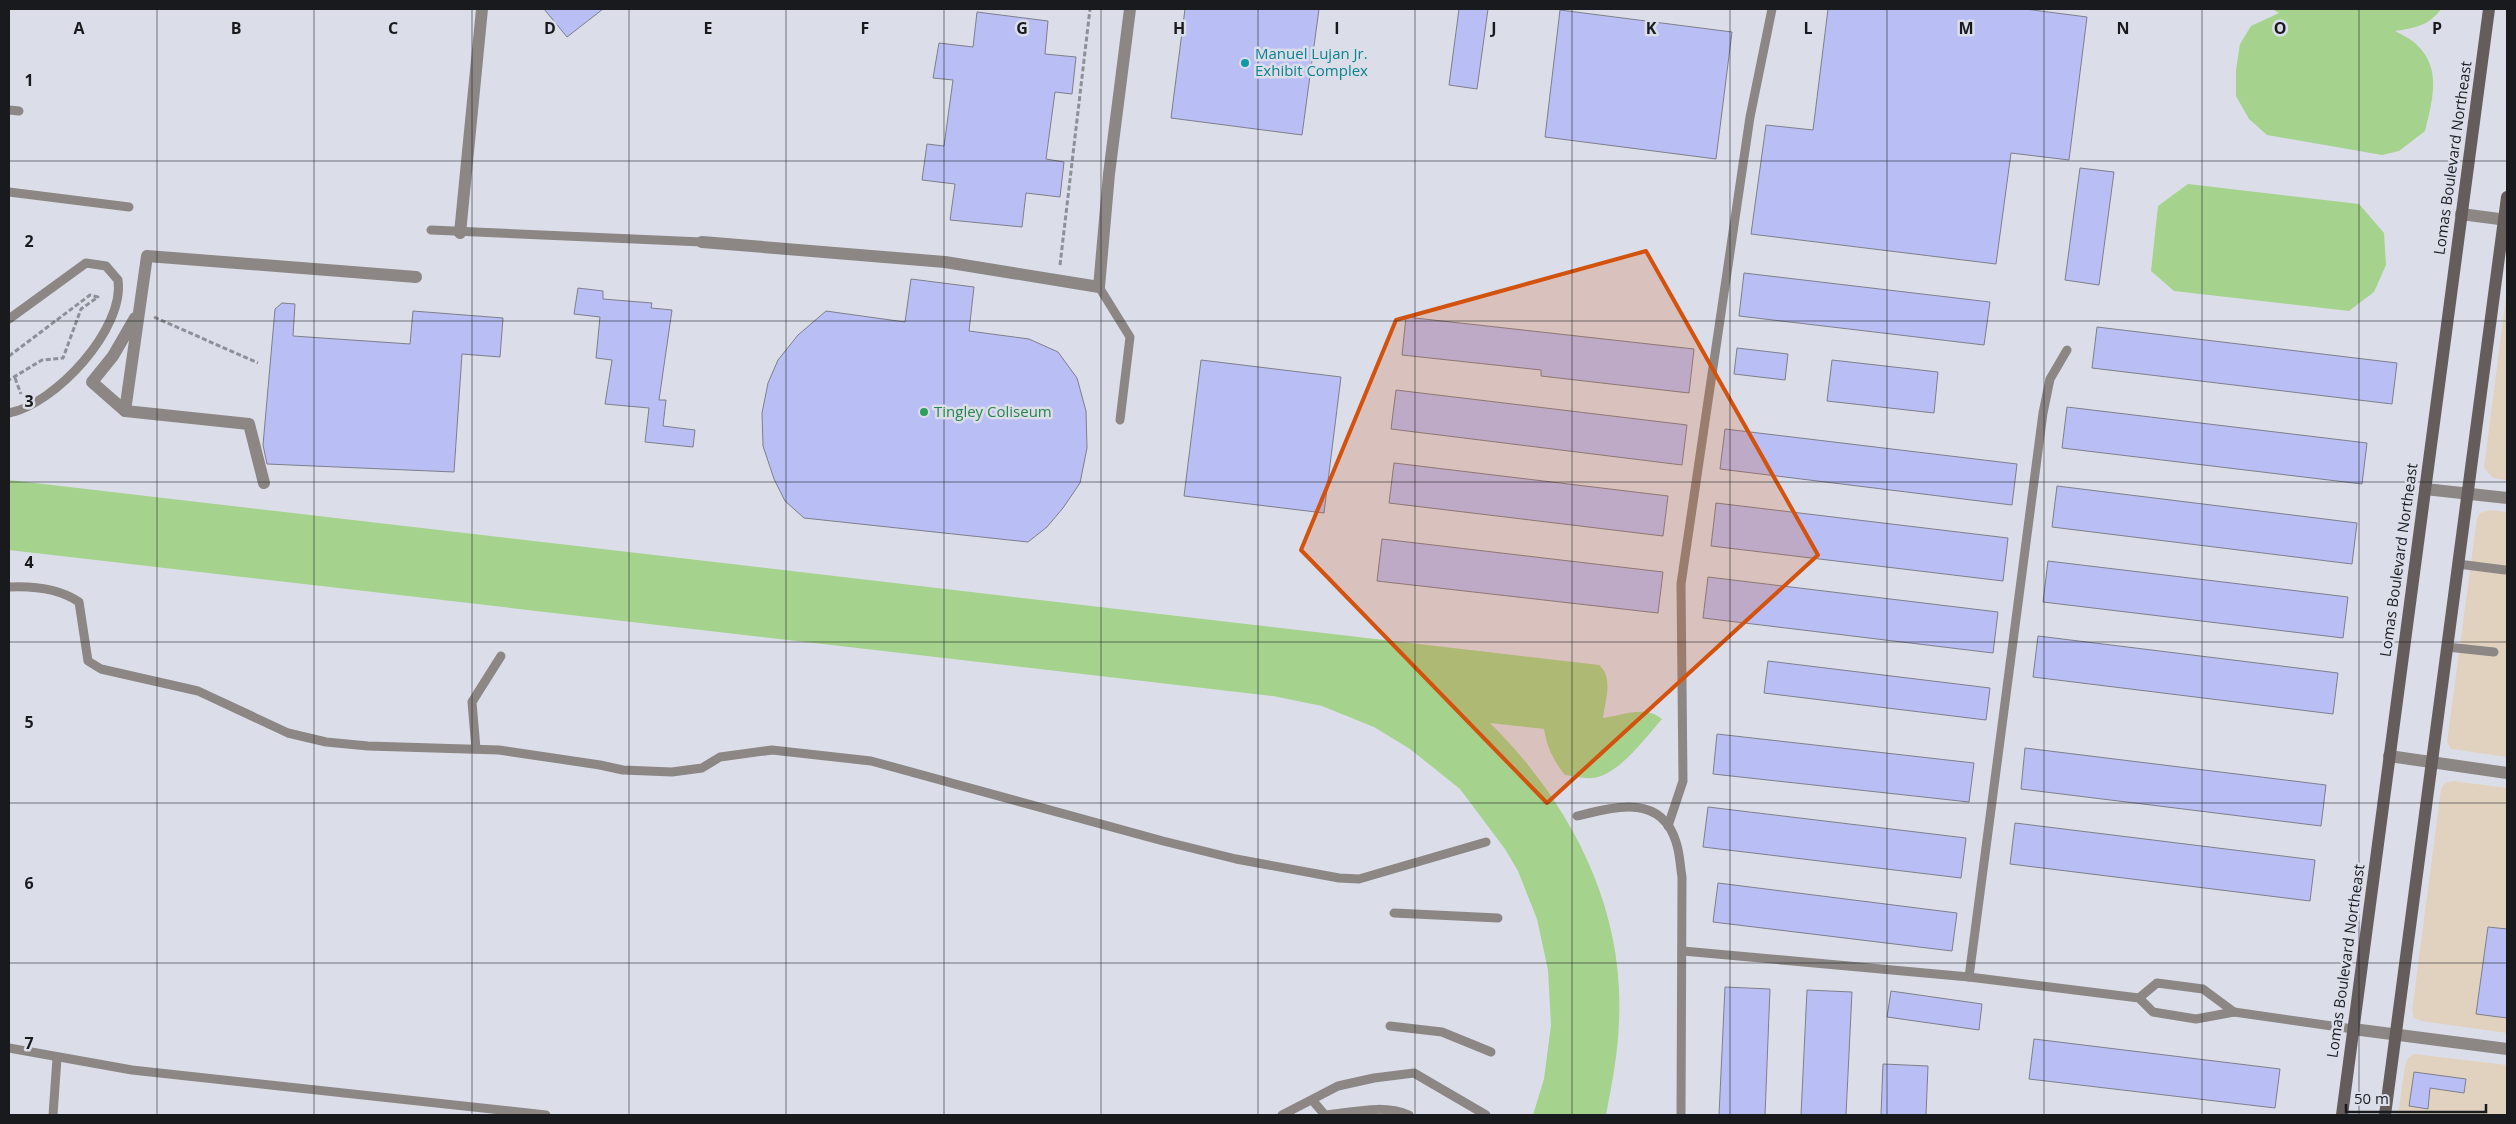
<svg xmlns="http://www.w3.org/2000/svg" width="2516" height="1124" font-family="'Open Sans',sans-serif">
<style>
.commercial{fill:#e1d2c0}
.green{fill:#a5d28c}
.building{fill:#b9bef4;stroke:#7e7f8a}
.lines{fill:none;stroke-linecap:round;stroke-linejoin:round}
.path{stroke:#8d9098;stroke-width:3;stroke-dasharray:5 2.5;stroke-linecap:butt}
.service{stroke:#8c8785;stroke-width:9}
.pedestrian{stroke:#8c8785;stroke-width:12}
.minor{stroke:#8c8785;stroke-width:12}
.secondary{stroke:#655d5b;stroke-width:12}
.marked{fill:#d3530e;fill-opacity:0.2;stroke:#d3530e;stroke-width:4;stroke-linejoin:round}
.grid{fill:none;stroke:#181a1e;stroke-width:1;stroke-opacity:0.55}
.culture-dot{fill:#0f9aa8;stroke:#dbdee9;stroke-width:2}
.leisure-dot{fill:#2e9e5b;stroke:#dbdee9;stroke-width:2}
.labels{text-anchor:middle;stroke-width:5;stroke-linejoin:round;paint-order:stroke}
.culture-label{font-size:15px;fill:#0d838f;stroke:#dbdee9;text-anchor:start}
.street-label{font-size:15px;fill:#181a1e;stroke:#dbdee9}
.leisure-label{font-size:15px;fill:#27864d;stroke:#dbdee9;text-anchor:start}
.grid-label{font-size:16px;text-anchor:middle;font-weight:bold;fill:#181a1e;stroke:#dbdee9;stroke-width:5;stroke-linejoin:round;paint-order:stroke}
</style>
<rect width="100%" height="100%" fill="#dbdee9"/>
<!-- commercial -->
<g class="commercial">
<path d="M2507 289V480L2493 478 2484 468Z"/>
<path d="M2490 510 2507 512V757L2451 749 2447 742 2477 518 2480 513Z"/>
<path d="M2453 781 2507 788V1033L2421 1021 2414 1018 2412 1011 2441 789 2445 783Z"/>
<path d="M2414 1054 2507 1065V1115H2398L2405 1066 2408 1058Z"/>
</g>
<!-- green -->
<g class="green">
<path d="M2272 9H2441C2429 26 2414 28 2395 31 2402 35 2412 39 2418 46 2442 70 2432 101 2425 131L2399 151 2382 155 2267 135 2249 119 2236 96V70L2240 44 2251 26 2279 13Z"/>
<path d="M2188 184 2359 204 2384 233 2386 265 2374 292 2349 311 2174 291 2151 271 2158 206Z"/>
<path d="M9 480 1599 665C1614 678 1605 700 1603 718 1624 715 1645 705 1662 719 1646 737 1618 776 1592 778 1583 779 1574 776 1565 775 1553 760 1547 747 1544 729L1490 723C1569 801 1625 906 1619 1021 1618 1053 1612 1084 1606 1115H1533L1544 1079 1551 1025 1548 970 1537 919 1518 871 1505 849 1460 789 1410 749 1374 727 1322 706 1273 696 9 550Z"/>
</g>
<!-- building -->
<g class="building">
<path d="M544 9H603L567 37Z"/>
<path d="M1185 9H1319L1302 135 1171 118Z"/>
<path d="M1459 9H1488L1477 89 1449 85Z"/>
<path d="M1828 9H2025L2087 17 2069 160 2011 153 1996 264 1751 234 1766 125 1813 130Z"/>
<path d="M1560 10 1732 32 1716 159 1545 137Z"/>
<path d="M977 12 1048 21 1045 54 1076 57 1072 94 1055 92 1046 159 1064 162 1060 197 1026 193 1022 227 950 220 955 184 922 180 927 144 944 146 953 80 933 78 939 43 973 47Z"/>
<path d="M2080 168 2114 172 2099 285 2065 280Z"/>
<path d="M1744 273 1990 302 1984 345 1739 316Z"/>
<path d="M911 279 974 287 969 331 1029 339 1058 352 1077 378 1086 411 1087 448 1080 483 1063 508 1047 527 1028 542 804 518 785 501 774 479 763 446 762 413 768 383 778 360 798 335 826 311 905 322Z"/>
<path d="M578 288 603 291V299L652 303 651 308 672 310 659 400H666L663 426 695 430 693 447 645 442 649 408 605 404 612 360 596 358 600 317 574 314Z"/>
<path d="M282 303 295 304 293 336 410 344 413 311 503 318 500 357 462 354 454 472 267 464 263 445 275 309Z"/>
<path d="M1406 317 1694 349 1689 393 1541 376V370L1402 355Z"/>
<path d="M2097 327 2397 363 2392 404 2092 368Z"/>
<path d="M1737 348 1788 354 1785 380 1734 374Z"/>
<path d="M1201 360 1341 377 1324 513 1184 496Z"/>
<path d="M1832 360 1938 372 1934 413 1827 401Z"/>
<path d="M1396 390 1687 425 1682 465 1391 429Z"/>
<path d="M2067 407 2367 443 2362 484 2062 448Z"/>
<path d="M1725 429 2017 464 2012 505 1720 469Z"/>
<path d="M1394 463 1668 496 1663 536 1389 503Z"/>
<path d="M2057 486 2357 523 2352 564 2052 527Z"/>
<path d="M1716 503 2008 538 2003 581 1711 546Z"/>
<path d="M1382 539 1663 572 1658 613 1377 581Z"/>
<path d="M2048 561 2348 597 2343 638 2043 602Z"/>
<path d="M1708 577 1998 612 1993 653 1703 618Z"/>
<path d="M2038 636 2338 673 2333 714 2033 677Z"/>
<path d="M1768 661 1990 688 1986 720 1764 693Z"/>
<path d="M1717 734 1974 763 1969 802 1713 774Z"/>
<path d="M2025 748 2326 785 2321 826 2021 789Z"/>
<path d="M1708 807 1966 838 1961 878 1703 847Z"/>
<path d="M2015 823 2315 860 2310 901 2010 864Z"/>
<path d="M1718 883 1957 913 1952 951 1713 922Z"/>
<path d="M2488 927 2507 929V1018L2476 1014Z"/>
<path d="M1725 987 1770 989 1765 1115H1719Z"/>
<path d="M1807 990 1852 992 1846 1115H1801Z"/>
<path d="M1891 991 1982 1004 1979 1030 1887 1017Z"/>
<path d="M2034 1039 2280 1069 2275 1108 2029 1079Z"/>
<path d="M1883 1064 1928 1066 1926 1115H1881Z"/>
<path d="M2414 1072 2466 1079 2464 1093 2430 1088 2428 1109 2409 1106Z"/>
</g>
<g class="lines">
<!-- path -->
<g class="path">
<path d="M1060 265 1090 9"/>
<path d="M154 317 258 363"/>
<path d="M9 356 90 295 98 297 81 309 63 358 42 360 9 380"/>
<path d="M15 378 21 394"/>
</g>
<!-- service -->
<g class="service">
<path d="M9 110 19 111"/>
<path d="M9 192 129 207"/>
<path d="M431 230 702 242"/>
<path d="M1099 287 1130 337 1120 420"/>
<path d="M9 319 86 263 106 266 118 280C125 329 55 404 9 413"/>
<path d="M2458 564 2505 570"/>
<path d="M9 587C32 586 60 589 79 602L88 661 101 669 198 691 288 733 326 742 368 746 499 750 600 765 623 770 672 772 702 768 720 757 772 750 871 761 1163 841 1236 859 1339 878 1359 879 1486 842"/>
<path d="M2447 647 2494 652"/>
<path d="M476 749 472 702 501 656"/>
<path d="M1577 816C1614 807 1661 793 1676 842 1680 853 1680 866 1682 877L1681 1115"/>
<path d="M1668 826 1683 781 1681 584 1750 117 1772 9"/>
<path d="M1394 913 1498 918"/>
<path d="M1683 951 1969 977 2139 998 2153 1012 2196 1019 2234 1012 2353 1029"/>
<path d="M1969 977 2043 413 2050 379 2067 350"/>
<path d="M2139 998 2157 983 2203 989 2234 1012"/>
<path d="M1390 1026 1442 1032 1491 1052"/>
<path d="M9 1048 132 1070 546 1115"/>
<path d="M1313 1101 1325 1115"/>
<path d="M53 1115 57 1058"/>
<path d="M1282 1115 1338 1086 1374 1078 1414 1073 1486 1115"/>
<path d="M1327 1115C1354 1112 1384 1104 1409 1115"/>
</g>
<!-- pedestrian -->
<g class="pedestrian">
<path d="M125 411 92 382 113 356 135 318"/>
<path d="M264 483 249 424 125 411 147 256 416 277"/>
</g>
<!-- minor -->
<g class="minor">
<path d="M2461 214 2507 220"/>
<path d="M460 233 482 9"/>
<path d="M702 242 945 262 1099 287 1109 174 1130 9"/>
<path d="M2425 489 2507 498"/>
<path d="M2389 756 2507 773"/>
<path d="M2353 1029 2507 1049"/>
</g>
<!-- secondary -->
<g class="secondary">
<path d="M2342 1115 2489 9"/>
<path d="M2385 1115 2507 197"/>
</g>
</g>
<!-- marked area -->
<path class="marked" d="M1646 251 1818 555 1547 803 1301 550 1396 320Z"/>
<!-- grid -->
<path class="grid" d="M157 9V1115M314 9V1115M472 9V1115M629 9V1115M786 9V1115M944 9V1115M1101 9V1115M1258 9V1115M1415 9V1115M1572 9V1115M1730 9V1115M1887 9V1115M2044 9V1115M2202 9V1115M2359 9V1115M9 161H2507M9 321H2507M9 482H2507M9 642H2507M9 803H2507M9 963H2507"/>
<!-- markers -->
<circle class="culture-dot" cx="1245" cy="63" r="5"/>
<circle class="leisure-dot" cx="924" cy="412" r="5"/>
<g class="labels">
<!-- culture labels -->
<g class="culture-label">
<text x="1255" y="59">Manuel Lujan Jr.<tspan x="1255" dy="17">Exhibit Complex</tspan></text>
</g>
<!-- street labels -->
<g class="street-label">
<text transform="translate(2453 158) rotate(-82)" y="5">Lomas Boulevard Northeast</text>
<text transform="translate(2399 560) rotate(-82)" y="5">Lomas Boulevard Northeast</text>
<text transform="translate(2346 961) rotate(-82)" y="5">Lomas Boulevard Northeast</text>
</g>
<!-- leisure labels -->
<g class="leisure-label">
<text x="934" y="417">Tingley Coliseum</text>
</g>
</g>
<g class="grid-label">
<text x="79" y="34">A</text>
<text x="236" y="34">B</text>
<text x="393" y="34">C</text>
<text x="550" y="34">D</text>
<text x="708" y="34">E</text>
<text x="865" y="34">F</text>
<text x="1022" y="34">G</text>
<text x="1179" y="34">H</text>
<text x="1337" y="34">I</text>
<text x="1494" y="34">J</text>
<text x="1651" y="34">K</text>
<text x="1808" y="34">L</text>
<text x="1966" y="34">M</text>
<text x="2123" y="34">N</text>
<text x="2280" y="34">O</text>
<text x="2437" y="34">P</text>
<text x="29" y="86">1</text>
<text x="29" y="247">2</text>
<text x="29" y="407">3</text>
<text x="29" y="568">4</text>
<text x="29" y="728">5</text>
<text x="29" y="889">6</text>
<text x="29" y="1049">7</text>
</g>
<!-- border -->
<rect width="2516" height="1124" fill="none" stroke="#181a1e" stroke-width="20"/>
<!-- scale -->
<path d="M2346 1104v8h140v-8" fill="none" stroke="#181a1e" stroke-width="2.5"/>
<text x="2354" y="1104" font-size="15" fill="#181a1e" stroke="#dbdee9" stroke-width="4" paint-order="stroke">50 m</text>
</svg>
